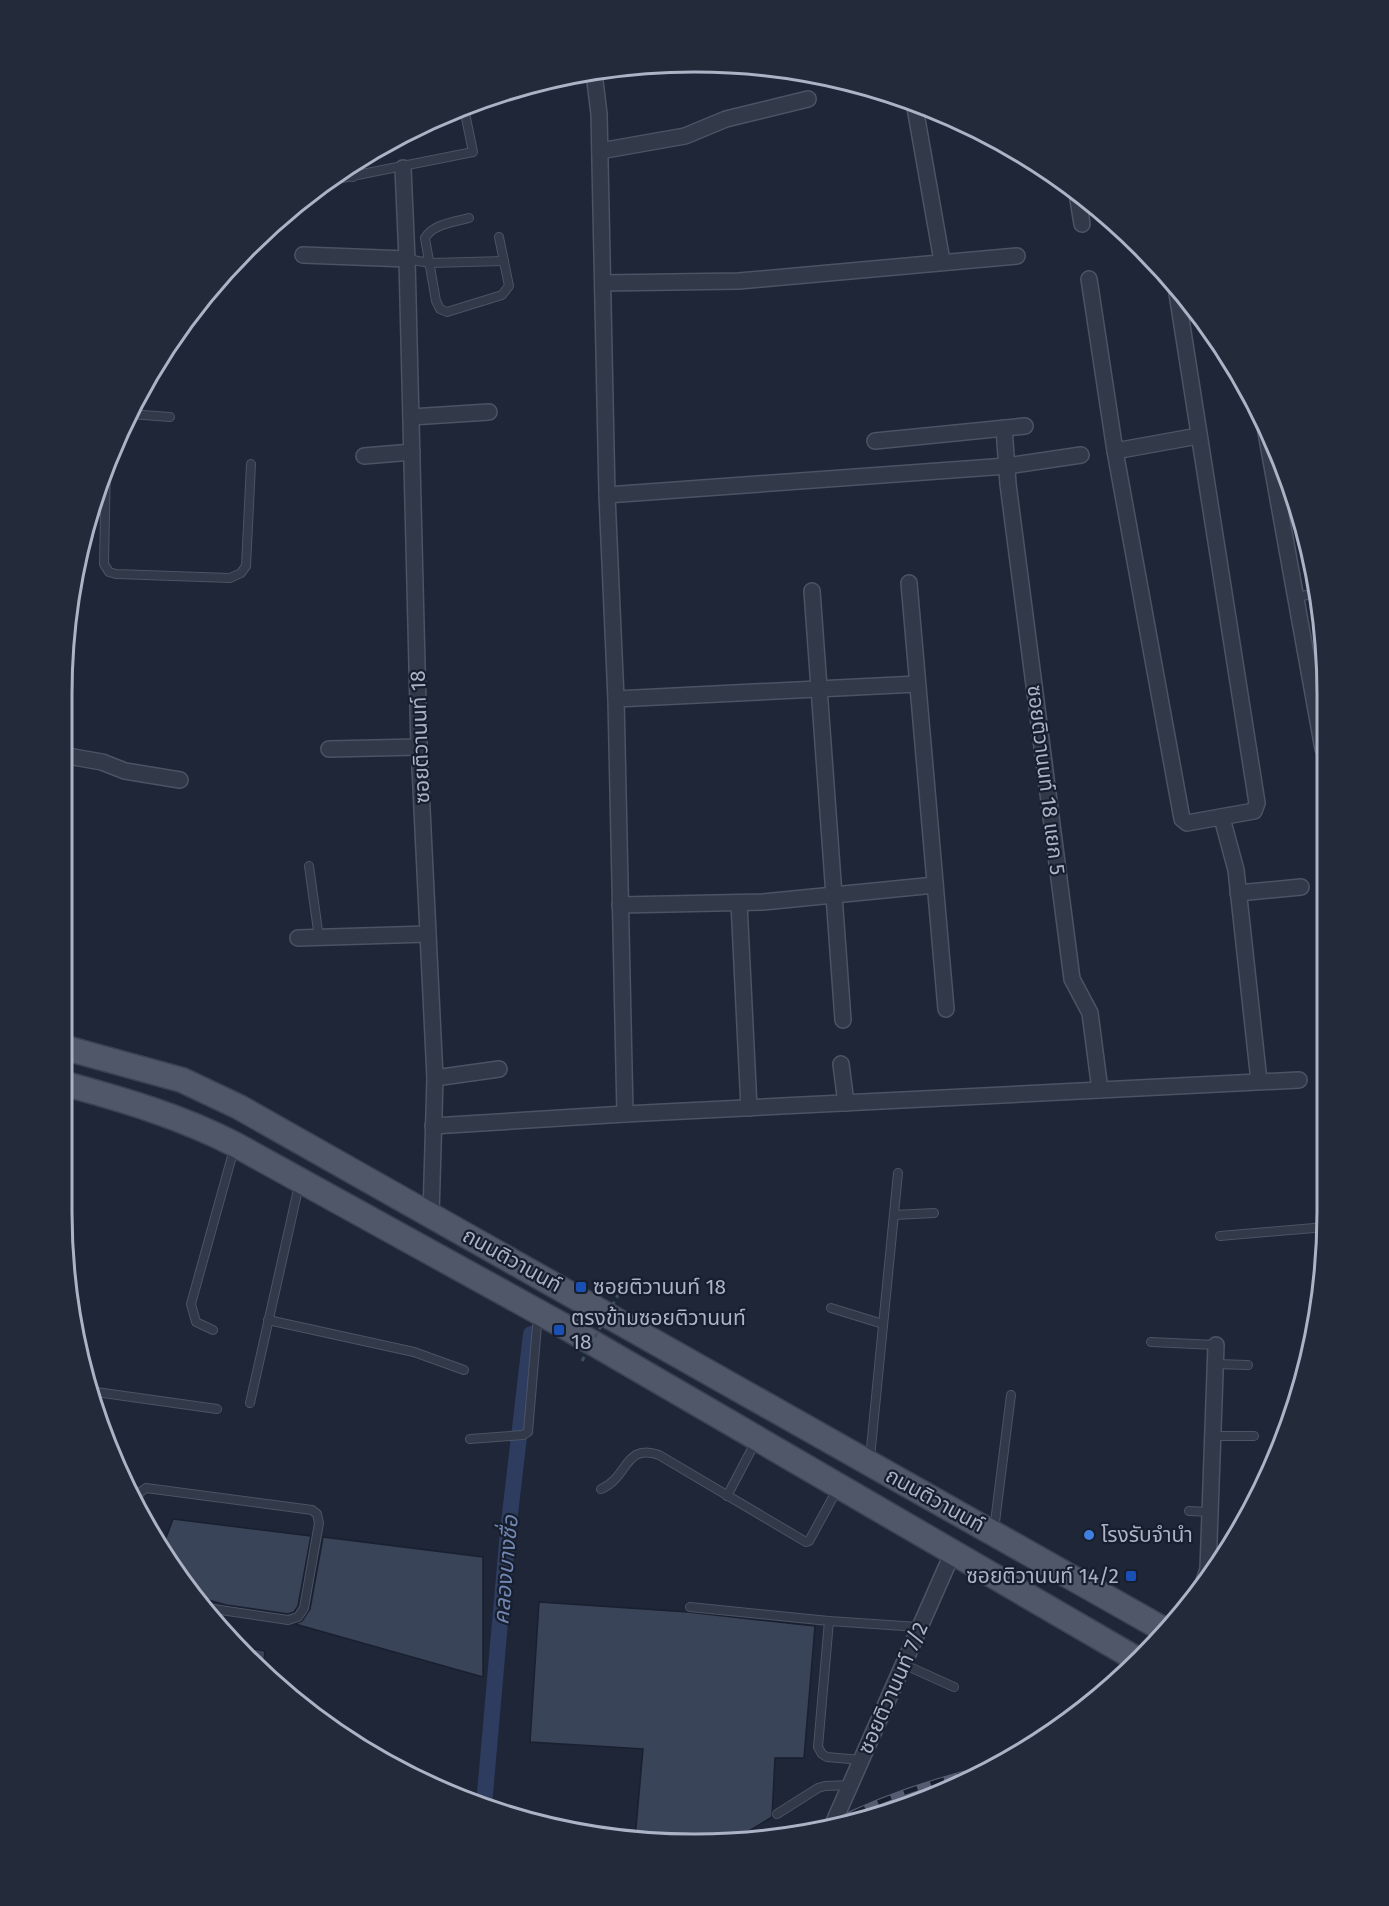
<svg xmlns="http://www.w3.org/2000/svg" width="1389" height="1906" font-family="'Fira Sans','Noto Sans Thai',sans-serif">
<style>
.medical{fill:#2e2a39}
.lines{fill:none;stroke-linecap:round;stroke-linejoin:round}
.canal{stroke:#2e3d5f;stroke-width:16}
.building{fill:#3a4459;stroke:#19202f;stroke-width:1.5}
.lane-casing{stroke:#4c5364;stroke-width:10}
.street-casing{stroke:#4c5364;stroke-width:18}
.primary-casing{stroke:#3b4252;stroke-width:27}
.path{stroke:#3d5157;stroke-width:3;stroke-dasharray:4.5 4.5;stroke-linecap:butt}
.lane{stroke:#323949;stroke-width:8}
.street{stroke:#323949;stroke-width:15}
.primary{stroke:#4f5769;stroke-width:24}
.rail-casing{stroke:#535c70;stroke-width:7}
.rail{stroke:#171e2d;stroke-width:4.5;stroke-dasharray:14;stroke-linecap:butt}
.path-bridge{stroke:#3d5157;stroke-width:3;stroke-dasharray:4.5 4.5;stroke-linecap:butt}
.transit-dot{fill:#1a4fb4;stroke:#171e2d;stroke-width:2}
.shop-dot{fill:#3f7fe0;stroke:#171e2d;stroke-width:2}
.labels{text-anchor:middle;stroke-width:4.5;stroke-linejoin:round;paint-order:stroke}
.street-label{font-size:21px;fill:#acb3c6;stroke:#171e2d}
.poi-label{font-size:21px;fill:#acb3c6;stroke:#171e2d;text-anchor:start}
.water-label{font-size:22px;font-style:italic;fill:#7186b1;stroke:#171e2d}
.rim{fill:none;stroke:#acb3c6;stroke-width:3}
</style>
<rect width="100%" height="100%" fill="#1e2638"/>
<!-- medical -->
<path class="medical" d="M1288 486 1322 612V669Z"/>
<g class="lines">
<!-- canal -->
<path class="canal" d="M484 1805 508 1531 531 1334"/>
</g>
<!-- building -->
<g class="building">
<path d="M173 1519 311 1536 298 1606 294 1612 288 1614 226 1605 198 1597 168 1563 161 1551Z"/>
<path d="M323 1537 483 1557V1677L295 1624 302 1621 310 1609Z"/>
<path d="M539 1602 688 1612 815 1626 804 1758H775L772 1817 741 1836 725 1839H635L643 1749 530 1742Z"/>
<path d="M242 1647 265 1651 263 1672 252 1659Z"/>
</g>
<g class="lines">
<defs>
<g id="lane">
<path d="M351 166 353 177"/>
<path d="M327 181 473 152 464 108"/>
<path d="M469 218C454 222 433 224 425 238L436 301 440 309 447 312 502 295 509 286 499 237"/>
<path d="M407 259 430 263 504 261"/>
<path d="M130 414 170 417"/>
<path d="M106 462 104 564 109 572 116 574 230 578 241 573 246 566 251 464"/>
<path d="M1297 597 1317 593"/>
<path d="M309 866 319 938"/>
<path d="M894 1215 934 1213"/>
<path d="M1220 1236 1326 1227"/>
<path d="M831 1308 883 1324"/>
<path d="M268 1320 414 1352 464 1370"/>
<path d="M213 1330 196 1322 191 1304 234 1149"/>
<path d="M1151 1342 1216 1345"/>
<path d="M1216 1364 1248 1365"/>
<path d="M89 1391 217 1409"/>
<path d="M250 1403 299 1185"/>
<path d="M1213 1436H1254"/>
<path d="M470 1439 523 1435 528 1432 538 1314"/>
<path d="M870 1458 898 1173"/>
<path d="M601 1489C629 1477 624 1443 659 1455L806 1542 809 1541 838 1488"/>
<path d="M727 1496 756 1441"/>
<path d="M136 1507 139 1493 146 1488 312 1510 317 1514 319 1523 304 1608 298 1617 288 1620 207 1608"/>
<path d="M1189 1511 1210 1512"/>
<path d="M994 1530 1011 1395"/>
<path d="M690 1607 829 1621 919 1627"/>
<path d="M829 1621 818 1747 822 1754 827 1757 861 1760"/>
<path d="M903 1664 954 1687"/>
<path d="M777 1814 818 1788 825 1786 850 1785"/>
</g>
<g id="street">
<path d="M594 73 599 114 607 495 616 699 625 1114"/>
<path d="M914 102 942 261"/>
<path d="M600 151 685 136 726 119 808 99"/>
<path d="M403 168 407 259 419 747 435 1078 431 1215"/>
<path d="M1077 193 1082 224"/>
<path d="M303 255 407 259"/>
<path d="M1089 279 1115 451 1182 819 1187 823 1254 811 1257 803 1176 287"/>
<path d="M603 283 739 281 1017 256"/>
<path d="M411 417 489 412"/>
<path d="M1265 427 1323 749"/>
<path d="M1004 428 1008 484 1072 979 1090 1013 1100 1090"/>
<path d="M875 441 1025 426"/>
<path d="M1115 451 1198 436"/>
<path d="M364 456 412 452"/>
<path d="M607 495 1007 466 1081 455"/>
<path d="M909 583 946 1009"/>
<path d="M812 591 843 1020"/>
<path d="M616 699 917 684"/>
<path d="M329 749 419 747"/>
<path d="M62 755 102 762 125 771 180 780"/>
<path d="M1222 818 1236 870 1259 1081"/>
<path d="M1238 893 1301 887"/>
<path d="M739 903 749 1108"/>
<path d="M620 905 763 902 935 885"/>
<path d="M298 938 428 934"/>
<path d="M841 1064 846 1103"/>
<path d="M435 1078 499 1069"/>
<path d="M433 1126 625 1114 1299 1080"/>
<path d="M1204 1581 1208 1569 1216 1345"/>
<path d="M833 1824 953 1552"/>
</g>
<g id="primary">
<path d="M62 1047 182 1080 239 1107 1168 1632"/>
<path d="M62 1083C121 1099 180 1116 236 1145L562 1325 1138 1660"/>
</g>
</defs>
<!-- lane casing -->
<use href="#lane" class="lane-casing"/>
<!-- street casing -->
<use href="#street" class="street-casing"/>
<!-- primary casing -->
<use href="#primary" class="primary-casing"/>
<!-- path -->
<path class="path" d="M594 1284 595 1283 618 1295"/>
<!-- lane -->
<use href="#lane" class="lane"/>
<!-- street -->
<use href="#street" class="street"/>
<!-- primary -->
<use href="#primary" class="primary"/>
<defs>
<g id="rail">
<path d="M899 1806 951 1788"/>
<path d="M827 1826C877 1800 930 1782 985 1769"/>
</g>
</defs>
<!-- rail casing -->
<use href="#rail" class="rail-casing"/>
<!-- rail -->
<use href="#rail" class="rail"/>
<!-- path-bridge -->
<path class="path-bridge" d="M582 1361 618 1295"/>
</g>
<!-- markers -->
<g class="transit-dot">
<rect x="575" y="1281" width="12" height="12" rx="3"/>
<rect x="553" y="1324" width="12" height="12" rx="3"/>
<rect x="1125" y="1570" width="12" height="12" rx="3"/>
</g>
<circle class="shop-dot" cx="1089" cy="1535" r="6"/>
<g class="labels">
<!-- street labels -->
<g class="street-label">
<text transform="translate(420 737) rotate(-92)" y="7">ซอยติวานนท์ 18</text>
<text transform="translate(1046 780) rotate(83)" y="7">ซอยติวานนท์ 18 แยก 5</text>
<text transform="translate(512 1260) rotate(29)" y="7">ถนนติวานนท์</text>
<text transform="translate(935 1500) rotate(29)" y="7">ถนนติวานนท์</text>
<text transform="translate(893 1688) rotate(-66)" y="7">ซอยติวานนท์ 7/2</text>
</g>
<!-- poi labels -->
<g class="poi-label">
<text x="593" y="1294">ซอยติวานนท์ 18</text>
<text x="571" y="1325">ตรงข้ามซอยติวานนท์<tspan x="571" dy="24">18</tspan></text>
<text x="1101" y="1542">โรงรับจำนำ</text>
<text x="1119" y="1583" text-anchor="end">ซอยติวานนท์ 14/2</text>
</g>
<!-- water labels -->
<g class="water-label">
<text transform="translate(505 1570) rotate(-85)" y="8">คลองบางซื่อ</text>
</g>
</g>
<!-- crop -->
<path d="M0 0H1389V1906H0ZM694 72H695A622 622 0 0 1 1317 694V1212A622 622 0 0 1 695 1834H694A622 622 0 0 1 72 1212V694A622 622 0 0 1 694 72Z" fill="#232a39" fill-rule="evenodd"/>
<path class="rim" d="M694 72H695A622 622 0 0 1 1317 694V1212A622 622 0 0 1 695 1834H694A622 622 0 0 1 72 1212V694A622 622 0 0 1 694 72Z"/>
</svg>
